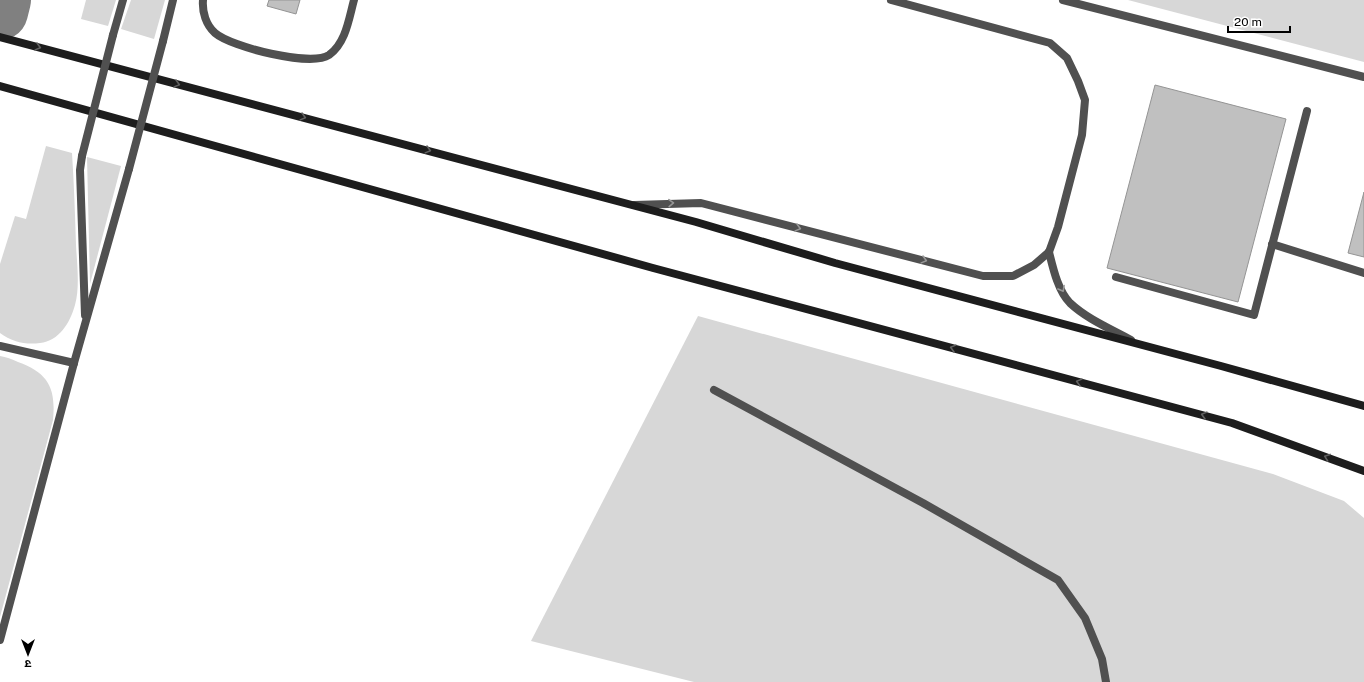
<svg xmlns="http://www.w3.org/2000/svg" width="1364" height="682" font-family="'Public Sans','Noto Sans Devanagari',sans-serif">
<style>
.green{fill:#d7d7d7}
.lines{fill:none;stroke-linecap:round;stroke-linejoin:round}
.taxiway{stroke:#808080;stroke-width:56}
.building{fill:#c0c0c0;stroke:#949494}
.lane{stroke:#505050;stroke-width:8}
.secondary{stroke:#1d1d1d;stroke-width:8}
.lane-bridge{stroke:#505050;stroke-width:8}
.oneway{stroke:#616161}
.oneway2{stroke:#969696}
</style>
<rect width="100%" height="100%" fill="#fff"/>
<!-- green -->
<g class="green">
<path d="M86 0H116L108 26 81 19Z"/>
<path d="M131 0H165L154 39 121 29Z"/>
<path d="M1128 0H1364V62Z"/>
<path d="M46 146 72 153C74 184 75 214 76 245 77 264 80 287 75 305 70 323 59 341 40 343 26 345 12 342 0 333V264L15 216 26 219Z"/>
<path d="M87 157 121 166 90 284Z"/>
<path d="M698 316 1273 474 1344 501 1364 518V682H694L531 641Z"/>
<path d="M0 356C6 357 12 359 18 362 49 373 56 389 53 420L0 617Z"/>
</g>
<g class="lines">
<!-- taxiway -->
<path class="taxiway" d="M0 12 3 0"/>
</g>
<!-- building -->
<g class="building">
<path d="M269 0H300L296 14 267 6Z"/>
<path d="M1155 85 1286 119 1238 302 1107 268Z"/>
<path d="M1364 192V257L1348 253Z"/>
</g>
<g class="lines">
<!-- lane -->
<g class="lane">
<path d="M203 0C202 12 206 25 215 33 231 47 311 67 329 55 346 43 349 18 354 0"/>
<path d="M1063 0 1364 77"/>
<path d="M113 35 123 0"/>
<path d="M163 41 173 0"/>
<path d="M82 156 80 170 85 315"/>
<path d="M634 205 701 203 983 276H1013L1034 265 1049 252 1058 227 1082 135 1085 100 1078 81 1067 58 1050 43 891 0"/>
<path d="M1272 244 1364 273"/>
<path d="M1049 252C1053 268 1058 291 1070 303 1087 319 1111 329 1131 340"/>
<path d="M1116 277 1254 315 1307 111"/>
<path d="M0 346 74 363"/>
<path d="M714 390 923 503 1058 580 1085 618 1102 659 1106 682"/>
<path d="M0 640 74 363 129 169"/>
</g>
<!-- secondary -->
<g class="secondary">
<path d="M0 37 696 222 835 263 1221 366 1364 406"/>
<path d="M0 86 653 268 1232 423 1364 471"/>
</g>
<!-- lane-bridge -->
<g class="lane-bridge">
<path d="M82 156 113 35"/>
<path d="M129 169 163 41"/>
</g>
</g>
<!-- one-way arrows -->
<defs><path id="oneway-chevron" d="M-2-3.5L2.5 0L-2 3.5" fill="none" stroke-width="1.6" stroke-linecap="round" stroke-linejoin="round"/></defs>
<g class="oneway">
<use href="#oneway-chevron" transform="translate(38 47) rotate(15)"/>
<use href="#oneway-chevron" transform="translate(177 84) rotate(15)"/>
<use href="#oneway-chevron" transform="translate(303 117) rotate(15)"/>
<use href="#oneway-chevron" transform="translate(428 150) rotate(15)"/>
<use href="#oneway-chevron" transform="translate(953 348) rotate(-165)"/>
<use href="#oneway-chevron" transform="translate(1079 382) rotate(-165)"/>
<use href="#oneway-chevron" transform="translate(1204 415) rotate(-165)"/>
<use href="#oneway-chevron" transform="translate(1327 457) rotate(-160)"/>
</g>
<g class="oneway2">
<use href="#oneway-chevron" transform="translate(671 203) rotate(-2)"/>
<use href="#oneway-chevron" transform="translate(798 228) rotate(15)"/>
<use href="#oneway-chevron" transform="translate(924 260) rotate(15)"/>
<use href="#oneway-chevron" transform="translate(1062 289) rotate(61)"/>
</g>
<!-- north arrow -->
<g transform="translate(28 654) rotate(180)" stroke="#ffffff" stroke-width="3" paint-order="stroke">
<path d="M0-3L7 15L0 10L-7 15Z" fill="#000000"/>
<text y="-6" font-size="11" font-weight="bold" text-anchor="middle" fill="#000000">उ</text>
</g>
<!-- scale -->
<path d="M1228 26v6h62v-6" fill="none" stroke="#000000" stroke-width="2"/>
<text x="1234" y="26" font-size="12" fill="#000000" stroke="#ffffff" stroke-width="3" paint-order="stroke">20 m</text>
</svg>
